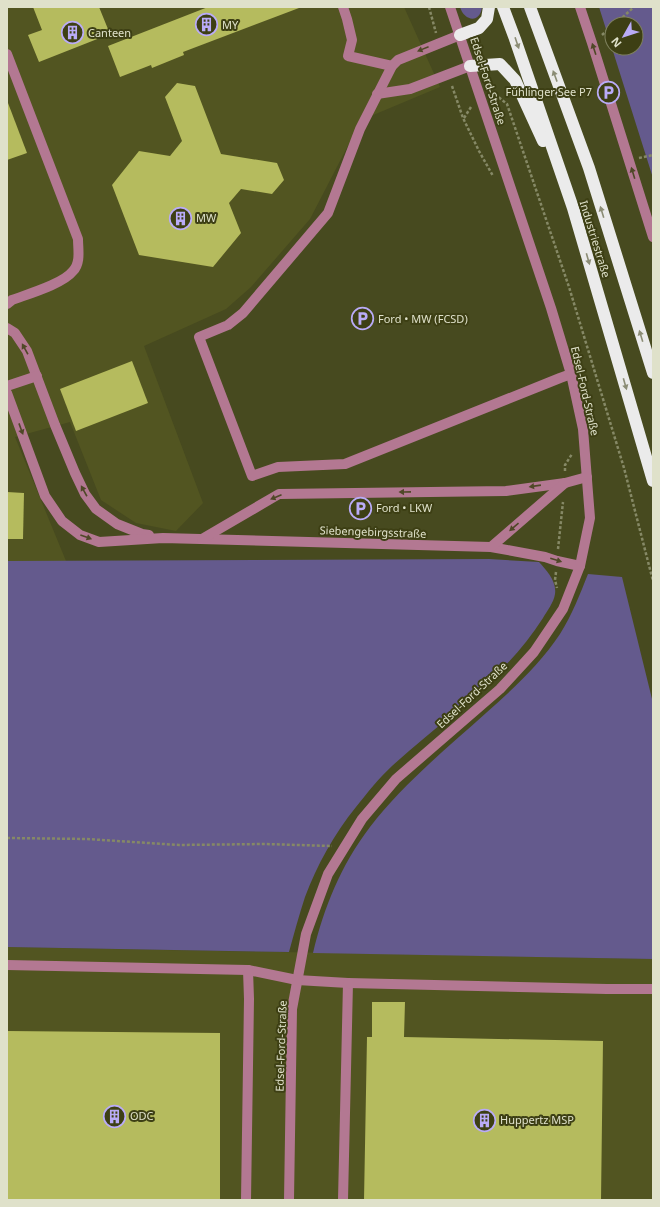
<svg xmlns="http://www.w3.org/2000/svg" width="660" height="1207" font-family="'Noto Sans',sans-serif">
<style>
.built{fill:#525521}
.green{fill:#645a8d;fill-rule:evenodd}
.building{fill:#b5bb5e}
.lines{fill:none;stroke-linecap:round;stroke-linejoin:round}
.path{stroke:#868966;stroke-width:2.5;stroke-dasharray:3 2;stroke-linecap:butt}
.minor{stroke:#b37892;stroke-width:10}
.highway{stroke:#ebebeb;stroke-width:12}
.oneway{fill:#8b8c75}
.oneway2{fill:#4f4827}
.labels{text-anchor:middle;stroke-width:4;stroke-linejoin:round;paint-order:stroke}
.poi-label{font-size:11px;fill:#dfe1ca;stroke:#3d3f14;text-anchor:start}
.street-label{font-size:11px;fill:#dfe1ca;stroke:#3d3f14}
</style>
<rect width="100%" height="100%" fill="#474a1f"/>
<!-- built -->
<g class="built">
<path d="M7 7H404L440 87 359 121 355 132 310 219 251 287 226 309 144 346 203 503 176 531 136 523 101 500 70 422 15 437 66 561H7Z"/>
<path d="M7 947 653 959V1200H7Z"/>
</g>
<!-- green -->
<g class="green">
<path d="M460 7H482C480 24 464 21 460 7Z"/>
<path d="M599 7H653V178ZM612 24H636V48H612Z"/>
<path d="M489 559 539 562C546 570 557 581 555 594 554 602 547 611 543 618 505 678 444 719 392 766 379 778 367 793 356 807 334 834 317 865 305 897 299 915 294 934 289 952L7 947V561Z"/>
<path d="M588 574 622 577 653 703V959L313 953C324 907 341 865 370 827 403 784 446 749 486 713 513 689 540 664 560 634 572 615 580 594 588 574Z"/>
</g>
<!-- building -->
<g class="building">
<path d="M33 7H99L110 34 39 62 28 35 42 30Z"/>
<path d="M208 7H299V8L183 52 184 55 152 68 151 65 120 77 108 46Z"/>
<path d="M177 83 195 86 221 154 277 163 284 180 272 194 241 189 229 203 241 233 213 267 139 255 112 185 139 151 170 156 182 141 165 97Z"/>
<path d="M7 103H8L27 153 7 160Z"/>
<path d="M132 361 148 403 76 431 60 389Z"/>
<path d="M7 492 24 493 23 539H7Z"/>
<path d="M372 1002H405L404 1037 603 1041 601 1200H364L367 1037H372Z"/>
<path d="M7 1031 220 1033V1200H7Z"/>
</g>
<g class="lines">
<!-- path -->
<g class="path">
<path d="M429 7 436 33"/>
<path d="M615 24 634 7"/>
<path d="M602 35 612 26"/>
<path d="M452 86 463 118 479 151 493 176"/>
<path d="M491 91 507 104 569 287 624 468 653 581"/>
<path d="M464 118 471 107"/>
<path d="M639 158 653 155"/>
<path d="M565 471V465L572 454"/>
<path d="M558 549 563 502"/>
<path d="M556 572 555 580 557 588"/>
<path d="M7 838 87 839 179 845 265 844 332 846"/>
</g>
<!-- minor -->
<g class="minor">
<path d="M343 7 347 19 352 40 348 56 392 66"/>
<path d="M580 7 592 43 653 237"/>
<path d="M460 35 398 60 392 66 360 129 328 213 243 313 228 325 199 337 252 476 278 467 345 464 560 378 571 374"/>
<path d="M7 54 78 239C78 249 81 263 73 271 63 284 28 294 12 300L7 304"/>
<path d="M377 94 410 89 470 66"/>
<path d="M7 328 15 333 27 351 55 425 75 473 85 494 96 509 117 524 142 534 149 535"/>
<path d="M7 386 37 376"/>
<path d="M7 393 45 496 62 521 80 535 99 542 163 538 491 547 545 557 557 561 580 566"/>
<path d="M202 539 279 494 506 491 565 483 587 477"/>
<path d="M491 547 565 483"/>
<path d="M7 965 248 970 297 980 348 983 343 1200"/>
<path d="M348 983 607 989H653"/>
<path d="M246 1200 249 999 248 970"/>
<path d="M289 1200 292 1009 306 934 328 874 362 819 396 779 500 689 534 652 563 609 580 566 590 518 583 429 571 374 551 308 450 7"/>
</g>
<!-- highway -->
<g class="highway">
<path d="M503 7 515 39 573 208 653 481"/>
<path d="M530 7 589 168 653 373"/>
<path d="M460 35 479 28 487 19 489 7"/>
<path d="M470 66 500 64 515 80 543 141"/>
</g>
</g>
<!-- one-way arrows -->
<defs><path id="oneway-solid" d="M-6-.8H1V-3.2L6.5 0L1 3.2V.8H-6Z"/></defs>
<g class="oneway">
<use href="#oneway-solid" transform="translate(517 43) rotate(71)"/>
<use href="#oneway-solid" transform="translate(555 76) rotate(-110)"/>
<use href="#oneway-solid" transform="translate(602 212) rotate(-107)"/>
<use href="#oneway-solid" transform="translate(588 259) rotate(74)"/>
<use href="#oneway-solid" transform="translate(641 336) rotate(-107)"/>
<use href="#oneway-solid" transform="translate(625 384) rotate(74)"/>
</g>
<g class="oneway2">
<use href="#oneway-solid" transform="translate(423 49) rotate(158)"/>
<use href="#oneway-solid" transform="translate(594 49) rotate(-108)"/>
<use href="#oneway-solid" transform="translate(633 173) rotate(-107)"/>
<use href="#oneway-solid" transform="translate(25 349) rotate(-119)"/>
<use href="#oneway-solid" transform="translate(21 429) rotate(70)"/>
<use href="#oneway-solid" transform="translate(535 486) rotate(172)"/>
<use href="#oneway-solid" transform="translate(84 491) rotate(-119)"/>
<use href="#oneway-solid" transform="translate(405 492) rotate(179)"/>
<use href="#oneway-solid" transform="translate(276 497) rotate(157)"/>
<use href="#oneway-solid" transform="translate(514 527) rotate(139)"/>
<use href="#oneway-solid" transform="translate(86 537) rotate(20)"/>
<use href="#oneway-solid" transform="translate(556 560) rotate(17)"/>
</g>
<!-- icons -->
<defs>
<symbol id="building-ring" viewBox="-11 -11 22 22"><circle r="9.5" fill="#3d3f14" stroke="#b9abf7" stroke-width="1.5"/><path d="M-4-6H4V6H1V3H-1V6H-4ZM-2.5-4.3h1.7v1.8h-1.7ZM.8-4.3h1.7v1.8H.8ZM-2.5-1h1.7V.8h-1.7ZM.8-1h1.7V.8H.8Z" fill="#b9abf7"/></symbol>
<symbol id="parking-ring" viewBox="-11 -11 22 22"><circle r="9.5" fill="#3d3f14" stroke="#b9abf7" stroke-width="1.5"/><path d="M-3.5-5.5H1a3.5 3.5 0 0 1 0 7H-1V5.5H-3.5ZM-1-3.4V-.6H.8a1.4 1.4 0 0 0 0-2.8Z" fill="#b9abf7"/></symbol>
</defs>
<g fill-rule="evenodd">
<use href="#building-ring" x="194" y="12" width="25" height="25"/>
<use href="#building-ring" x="60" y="20" width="25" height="25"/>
<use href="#parking-ring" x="596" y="80" width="25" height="25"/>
<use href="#building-ring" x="168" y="206" width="25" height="25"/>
<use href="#parking-ring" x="350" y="306" width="25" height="25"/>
<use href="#parking-ring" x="348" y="496" width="25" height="25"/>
<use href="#building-ring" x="102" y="1104" width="25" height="25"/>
<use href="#building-ring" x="472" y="1108" width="25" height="25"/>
</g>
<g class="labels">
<!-- poi labels -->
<g class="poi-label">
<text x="222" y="29">MY</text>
<text x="88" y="37">Canteen</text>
<text x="592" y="96" text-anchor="end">Fühlinger See P7</text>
<text x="196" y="222">MW</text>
<text x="378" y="323">Ford • MW (FCSD)</text>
<text x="376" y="512">Ford • LKW</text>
<text x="130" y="1120">ODC</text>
<text x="500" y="1124">Huppertz MSP</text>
</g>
<!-- street labels -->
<g class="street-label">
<text transform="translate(488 81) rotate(72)" y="4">Edsel-Ford-Straße</text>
<text transform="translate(595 239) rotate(73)" y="4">Industriestraße</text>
<text transform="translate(585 391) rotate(77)" y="4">Edsel-Ford-Straße</text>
<text transform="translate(373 532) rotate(2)" y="4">Siebengebirgsstraße</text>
<text transform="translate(472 695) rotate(-43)" y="4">Edsel-Ford-Straße</text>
<text transform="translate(281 1046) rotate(-88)" y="4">Edsel-Ford-Straße</text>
</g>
</g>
<!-- border -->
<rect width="660" height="1207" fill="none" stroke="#dfe1ca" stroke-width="16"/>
<!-- north arrow -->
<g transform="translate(624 36) rotate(231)"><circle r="19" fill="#3d3f14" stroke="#7e805d"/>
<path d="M0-3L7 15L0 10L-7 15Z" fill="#b9abf7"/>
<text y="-6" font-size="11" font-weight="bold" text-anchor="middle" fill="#dfe1ca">N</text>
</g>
</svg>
